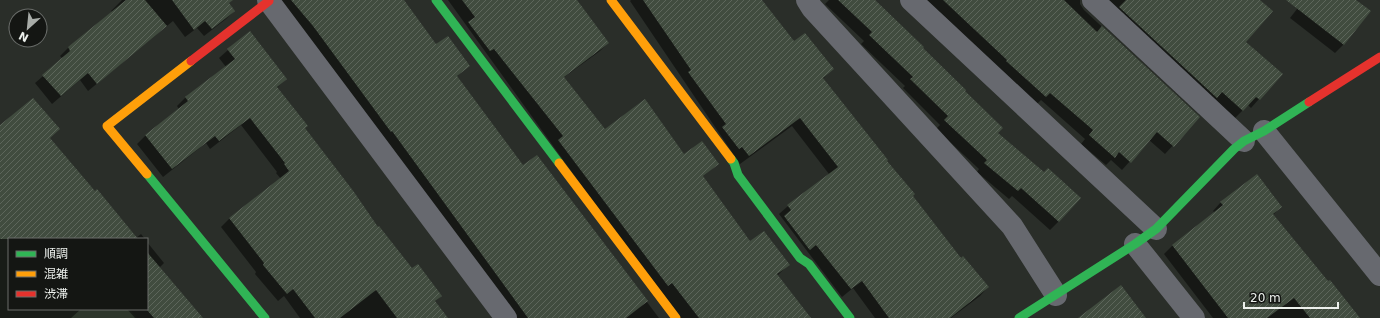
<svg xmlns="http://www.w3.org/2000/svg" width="1380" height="318" font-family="'DejaVu Sans','Noto Sans JP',sans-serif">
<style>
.built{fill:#2d362b}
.shadow{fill:#0007}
.building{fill:url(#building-hatch)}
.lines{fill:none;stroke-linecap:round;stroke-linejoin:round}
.street{stroke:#67696f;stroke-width:22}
.fast{stroke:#30b455;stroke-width:9}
.slow{stroke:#ff9f0a;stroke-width:9}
.jam{stroke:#e5322d;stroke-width:9}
</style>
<defs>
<pattern id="building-hatch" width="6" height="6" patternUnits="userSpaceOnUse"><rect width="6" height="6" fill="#414c3f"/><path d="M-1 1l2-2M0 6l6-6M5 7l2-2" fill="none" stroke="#5d665b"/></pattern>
</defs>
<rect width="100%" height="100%" fill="#2a2e29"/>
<!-- built -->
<path class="built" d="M0 153 9 239V309H130L137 318H0Z"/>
<!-- shadow -->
<g class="shadow">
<path d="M122 0H228V3L234 11 226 19 204 36 197 28 185 37 173 21 88 91 80 80 52 104 35 83 63 59 60 56 68 48 112 12 111 11Z"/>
<path d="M281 0H403L436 45 469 66 456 77 522 167 537 156 659 318H515Z"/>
<path d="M448 0H576L608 43 600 51 563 78 604 130 684 156 718 164 702 177 750 242 788 265 777 276 809 318H677Z"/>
<path d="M631 0H755L794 42 832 69 823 79 886 161 912 197 961 259 988 287 980 296 951 318H875L853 288 842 297 779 214 788 206 829 174 792 126 740 164 630 1Z"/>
<path d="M829 0H873L922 48 963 91 997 133 1059 221 1050 230 1012 196 1009 199 977 172 979 169 936 129 940 125 903 88 905 86 861 44 864 41 825 4Z"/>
<path d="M926 0H1080V4L1084 10 1199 117 1165 154 1149 140 1122 170 1111 160 1106 165 1081 144 1085 139 1041 100 1037 104 956 29 957 28Z"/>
<path d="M1094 0H1259L1244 43 1281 74 1251 108 1248 105 1234 119Z"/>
<path d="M1304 0H1355L1369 11 1343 45 1335 53 1290 18Z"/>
<path d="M250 33 285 79 277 88 304 129 378 228 412 270 441 296 434 302 447 318H300L284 296 278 301 255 274 256 272 221 227 229 219 281 179 276 173 277 172 241 125 210 149 206 143 163 177 137 144 146 135 179 109 177 106 185 98 226 67 219 58 228 50Z"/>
<path d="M0 126 49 139 136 238 141 234 145 239H9V309H81L71 318H0Z"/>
<path d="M1221 202 1281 207 1273 215 1328 283 1359 318H1213L1164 254 1172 246 1215 213 1213 211Z"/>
<path d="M147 242 164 263 159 268 202 318H135L127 309H147Z"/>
</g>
<!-- building -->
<g class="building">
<path d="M126 0H145L167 26 97 84 88 73 61 96 42 75 70 51 68 47Z"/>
<path d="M172 0H233L229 3 235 11 212 29 205 21 194 30Z"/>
<path d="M291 0H404L436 44 448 36 470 66 457 76 523 165 537 155 648 301 626 318H528L392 131 391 132 313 26Z"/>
<path d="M462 0H577L609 43 564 77 605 129 645 99 684 154 702 141 719 164 703 176 750 241 764 231 790 265 777 274 811 318H699L672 283 668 286 558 140 563 136 494 49 490 51 468 22 475 17Z"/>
<path d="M643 0H762L794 41 805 33 834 69 823 78 888 160 887 161 915 194 913 196 961 258 963 256 989 287 950 318H889L862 281 851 289 816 245 810 250 809 249 784 216 791 210 787 205 838 167 800 118 749 156 742 147 739 149 722 127 726 124 688 72 691 70Z"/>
<path d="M838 0H875L924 47 923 48 966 90 965 91 1003 128 998 133 1044 172 1048 168 1081 198 1059 222 1021 188 1018 191 984 163 987 160 944 120 948 116 910 79 913 77 869 35 872 32Z"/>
<path d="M943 0H1064L1097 32 1102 26 1200 117 1174 147 1157 132 1131 163 1119 152 1115 158 1089 135 1093 130 1050 93 1046 97 1006 61 1007 60Z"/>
<path d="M1126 0H1260L1273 11 1246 42 1283 74 1260 100 1256 97 1243 111 1222 92 1217 98 1119 7Z"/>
<path d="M1286 0H1356L1371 11 1344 45Z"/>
<path d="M250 31 287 79 277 87 308 126 305 128 354 192 378 227 379 226 412 268 418 264 442 296 435 301 448 318H397L376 290 340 318H315L293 289 287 294 263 265 264 263 229 218 289 171 284 164 285 163 250 118 219 141 215 136 172 169 145 135 188 101 185 97 235 59 227 49Z"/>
<path d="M33 98 60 129 50 138 95 191 97 189 138 239H0V125Z"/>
<path d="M1257 174 1282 207 1273 214 1328 281 1330 280 1360 318H1310L1294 298 1267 318H1228L1172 245 1223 205 1220 202Z"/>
<path d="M147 252 203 318H154L147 310Z"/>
<path d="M1121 285 1146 318H1078Z"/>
</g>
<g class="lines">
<!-- street -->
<g class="street">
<path d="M268 0 506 318"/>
<path d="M807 0 812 8 1012 226 1056 295"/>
<path d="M911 0 1156 229"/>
<path d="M1093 0 1244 141"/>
<path d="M1264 131 1380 275"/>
<path d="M1135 244 1194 318"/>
</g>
<!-- fast -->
<g class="fast">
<path d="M436 0 559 163"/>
<path d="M731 159 734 163 738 175 800 258 809 264 850 318"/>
<path d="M147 174 265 318"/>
<path d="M1019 318 1135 244 1156 229 1234 149 1244 141 1264 131 1309 102"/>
</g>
<!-- slow -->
<g class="slow">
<path d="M611 0 731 159"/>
<path d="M559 163 676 318"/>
<path d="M147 174 107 126 191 61"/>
</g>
<!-- jam -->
<g class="jam">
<path d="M191 61 269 1"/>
<path d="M1309 102 1380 57"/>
</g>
</g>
<!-- legend -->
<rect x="8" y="238" width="140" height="72" fill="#141613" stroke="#6a6d6a"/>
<rect x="16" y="251" width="20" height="6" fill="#30b455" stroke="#6a6d6a"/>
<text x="44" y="258" font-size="12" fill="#ecf0ec">順調</text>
<rect x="16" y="271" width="20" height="6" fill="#ff9f0a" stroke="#6a6d6a"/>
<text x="44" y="278" font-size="12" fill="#ecf0ec">混雑</text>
<rect x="16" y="291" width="20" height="6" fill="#e5322d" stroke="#6a6d6a"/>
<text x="44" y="298" font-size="12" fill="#ecf0ec">渋滞</text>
<!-- north arrow -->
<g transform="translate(28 28) rotate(207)"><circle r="19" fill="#141613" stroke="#6a6d6a"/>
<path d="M0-3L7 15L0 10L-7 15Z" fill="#a8aca8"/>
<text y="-6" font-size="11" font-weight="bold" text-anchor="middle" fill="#ecf0ec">N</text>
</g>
<!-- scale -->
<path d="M1244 302v6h94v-6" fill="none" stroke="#ecf0ec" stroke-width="2"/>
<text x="1250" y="302" font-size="12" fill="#ecf0ec" stroke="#141613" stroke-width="3" paint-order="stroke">20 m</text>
</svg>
